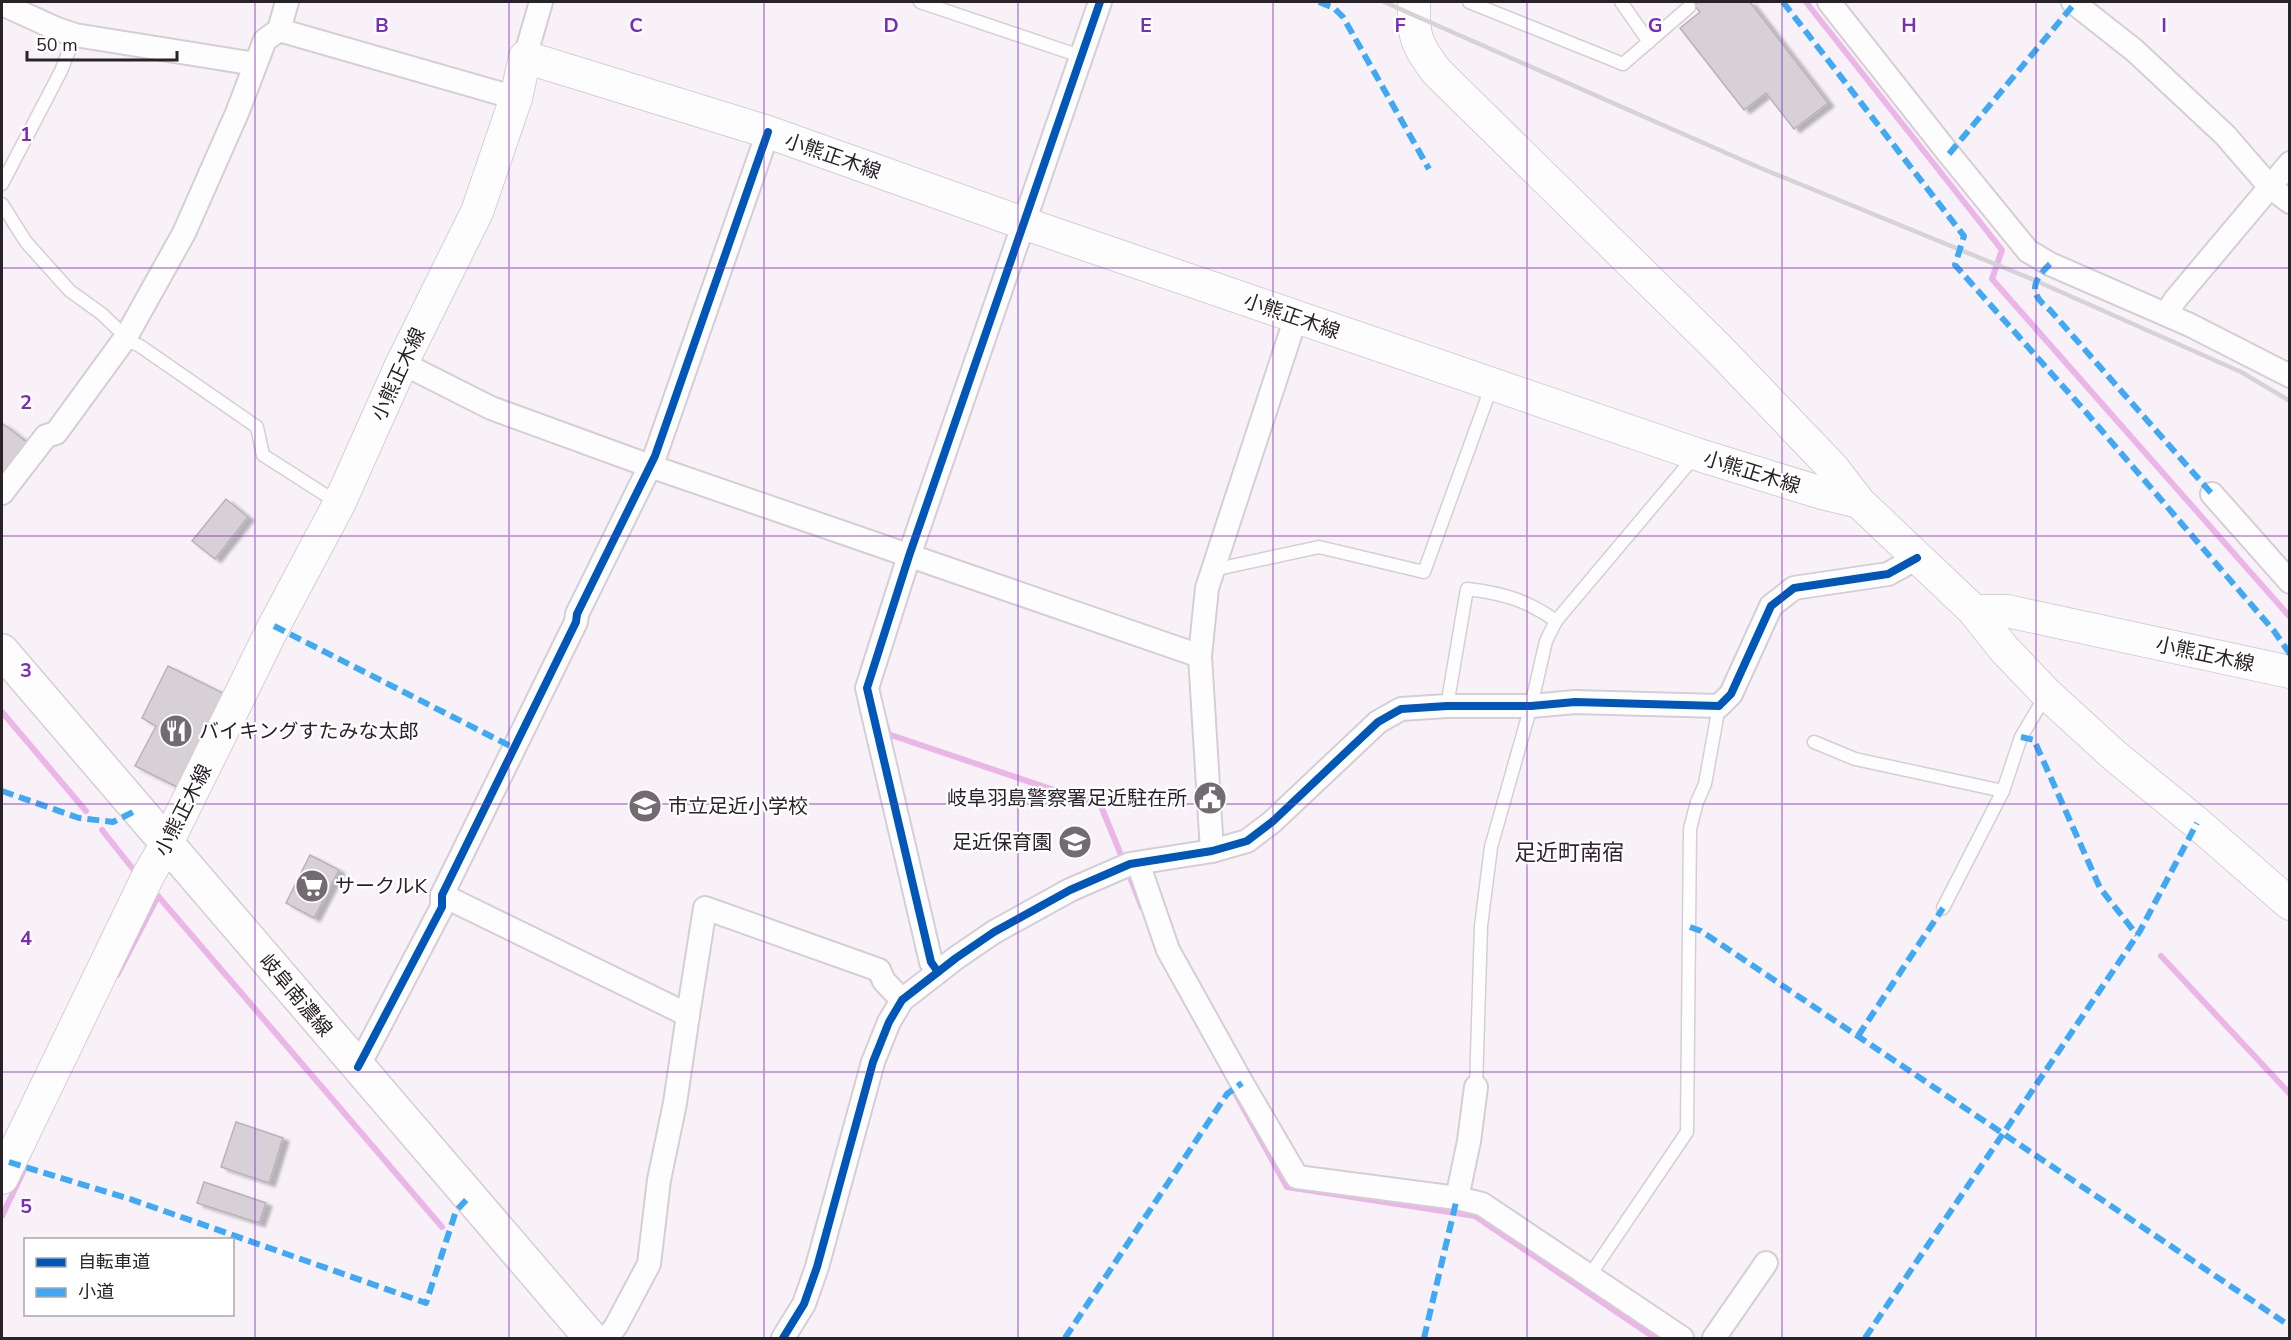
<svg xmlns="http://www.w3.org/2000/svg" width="2291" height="1340" font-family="'Nunito Sans','Noto Sans JP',sans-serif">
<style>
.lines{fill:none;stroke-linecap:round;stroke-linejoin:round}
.stream{stroke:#ebb5e7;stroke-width:6}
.building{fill:#d7d0d6;stroke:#b9b2b9;stroke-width:1.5;filter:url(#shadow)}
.lane-casing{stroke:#d5ced4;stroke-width:15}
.street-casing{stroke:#d5ced4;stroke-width:26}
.secondary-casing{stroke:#d5ced4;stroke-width:34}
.primary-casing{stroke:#d5ced4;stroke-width:36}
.lane{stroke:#fefdfe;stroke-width:12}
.street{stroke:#fefdfe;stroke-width:22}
.secondary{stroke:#fefdfe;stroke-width:32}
.primary{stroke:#fefdfe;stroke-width:33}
.rail{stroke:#d6d3d5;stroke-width:4.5}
.quiet{stroke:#3fa9f5;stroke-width:6;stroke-dasharray:12 6;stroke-linecap:butt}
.cycleway-casing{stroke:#fff;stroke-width:11}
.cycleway{stroke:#0057b8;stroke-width:8}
.grid{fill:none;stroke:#7b2cbf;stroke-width:1.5;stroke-opacity:0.55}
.labels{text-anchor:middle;stroke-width:4.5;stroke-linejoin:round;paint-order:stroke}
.street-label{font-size:20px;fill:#2a2229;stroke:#fff}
.poi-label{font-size:20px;fill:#2a2229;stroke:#fff;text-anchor:start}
.quarter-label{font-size:22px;fill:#332332;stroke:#fff}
.grid-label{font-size:20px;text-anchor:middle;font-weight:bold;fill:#7b2cbf;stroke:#fff;stroke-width:4.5;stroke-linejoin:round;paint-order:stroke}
</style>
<defs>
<filter id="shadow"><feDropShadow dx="6" dy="3.5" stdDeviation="1.5" flood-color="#0004"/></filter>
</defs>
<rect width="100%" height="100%" fill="#f8f2f8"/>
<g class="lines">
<!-- stream -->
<g class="stream">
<path d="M1806 2 2002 250 1992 279 2290 617"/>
<path d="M2 712 86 811"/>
<path d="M887 727 888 734 1101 806 1121 855"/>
<path d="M102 830 137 874"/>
<path d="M1130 877 1142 908"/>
<path d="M2161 956 2290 1094"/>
<path d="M117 975 158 896 442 1227"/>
<path d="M1234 1091 1287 1187 1475 1216 1655 1338"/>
<path d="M2 1216 23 1172"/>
</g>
</g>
<!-- building -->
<g class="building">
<path d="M1698 2H1750L1828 103 1794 129 1766 93 1744 110 1680 28 1700 12 1694 5Z"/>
<path d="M2 423 28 443 4 473 2 472Z"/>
<path d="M226 499 248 517 215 559 192 541Z"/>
<path d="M168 666 223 693 177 787 135 766 156 726 142 718Z"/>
<path d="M310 855 339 870 314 918 286 903Z"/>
<path d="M236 1122 283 1138 269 1183 221 1167Z"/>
<path d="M204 1182 266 1203 259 1223 197 1203Z"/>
</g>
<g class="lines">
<defs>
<g id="lane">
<path d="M920 2 1080 56"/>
<path d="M1469 2 1623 64 1689 7"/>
<path d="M1621 2 1649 42"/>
<path d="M2 184 61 71 75 35"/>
<path d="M2 204 26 242 70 291 102 314 131 342 140 346 257 427 263 455 338 503"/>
<path d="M1213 570 1319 547 1424 572 1492 385"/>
<path d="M1447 706 1467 589C1502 593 1527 600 1556 621"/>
<path d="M1814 742 1855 759 2003 791 2021 737 2046 695"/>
<path d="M1943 908 2003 791"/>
<path d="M1476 1087 1481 926 1491 847 1531 706 1546 641 1556 621 1695 456"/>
<path d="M1590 1275 1687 1132 1690 829 1697 802 1705 784 1719 706"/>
</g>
<g id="street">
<path d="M1829 2 1949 154 2028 251 2050 264 2190 325 2290 376"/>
<path d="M2073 2 2134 50 2225 135 2270 187 2290 202"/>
<path d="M2 4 57 29 75 35 255 64"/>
<path d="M279 30 516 98"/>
<path d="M525 57 541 2"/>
<path d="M2166 314 2175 300 2290 163"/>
<path d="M402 363 491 408 650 466 1200 656"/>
<path d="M2 493 46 436 56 433 126 337 184 233 237 113 265 40 279 30 287 2"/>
<path d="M2212 494 2290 582"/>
<path d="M1212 851 1200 656 1207 588 1296 317"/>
<path d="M1138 863 1168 950 1242 1083 1297 1177 1457 1198 1482 1204 1682 1338"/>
<path d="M442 895 688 1015 705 908 879 970 884 981 902 1000"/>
<path d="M938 972 931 962 867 688 909 556 1100 2"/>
<path d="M358 1067 442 907V895L576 622 577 614 655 456 768 132"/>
<path d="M1457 1198 1469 1141 1476 1087"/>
<path d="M607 1338 616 1326 649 1264 659 1180 675 1103 688 1015"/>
<path d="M783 1338 804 1304 817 1267 873 1062 889 1022 902 1000 956 958 994 932 1070 890 1130 864 1212 851 1247 841 1272 822 1378 722 1401 709 1447 706H1531L1575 702 1719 706 1731 694 1771 606 1794 588 1888 574 1917 558"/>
<path d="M1714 1338 1766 1263"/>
</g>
<g id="secondary">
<path d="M1414 2C1413 36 1416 45 1437 72L1719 349 1832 467 1859 502 1974 611 2004 649 2047 694 2115 756 2197 823 2290 904"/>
<path d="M1974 611H2007L2290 672"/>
<path d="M2 1178 149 874 167 843 274 626 339 504 402 363 477 212 516 98 525 57 768 132 1023 223 1696 454 1822 493 1859 502"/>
</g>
<path id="primary" d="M2 651 591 1338"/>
</defs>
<!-- lane casing -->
<use href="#lane" class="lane-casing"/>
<!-- street casing -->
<use href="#street" class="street-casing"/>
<!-- secondary casing -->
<use href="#secondary" class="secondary-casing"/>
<!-- primary casing -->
<use href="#primary" class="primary-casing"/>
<!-- lane -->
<use href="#lane" class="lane"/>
<!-- street -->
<use href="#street" class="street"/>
<!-- secondary -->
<use href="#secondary" class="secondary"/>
<!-- primary -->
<use href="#primary" class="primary"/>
<!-- rail -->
<path class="rail" d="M1384 2 1758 167 2034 280 2241 372 2290 401"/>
<!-- quiet -->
<g class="quiet">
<path d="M1319 2 1334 8 1343 17 1429 169"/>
<path d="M1783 2 1964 236 1955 265 2084 410 2274 631 2290 654"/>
<path d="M1949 154 2075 3"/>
<path d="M2050 264C2031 282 2029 294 2050 310L2212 494"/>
<path d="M274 626 514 748"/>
<path d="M2021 737 2034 740 2100 888 2137 935"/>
<path d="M2 791 79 818 113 822 137 810"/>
<path d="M1690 927 1701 931 2290 1326"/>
<path d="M1858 1036 1943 908"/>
<path d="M9 1162 130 1199 426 1303 456 1211 469 1197"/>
<path d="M1065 1338 1227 1094 1242 1083"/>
<path d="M1424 1338 1457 1198"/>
<path d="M1865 1338 2140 931 2197 823"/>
</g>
<defs>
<g id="cycleway">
<path d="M938 972 931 962 867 688 909 556 1100 2"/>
<path d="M358 1067 442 907V895L576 622 577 614 655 456 768 132"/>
<path d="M783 1338 804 1304 817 1267 873 1062 889 1022 902 1000 956 958 994 932 1070 890 1130 864 1212 851 1247 841 1272 822 1378 722 1401 709 1447 706H1531L1575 702 1719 706 1731 694 1771 606 1794 588 1888 574 1917 558"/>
</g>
</defs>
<!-- cycleway casing -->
<use href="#cycleway" class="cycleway-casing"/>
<!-- cycleway -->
<use href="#cycleway" class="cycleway"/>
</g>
<!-- grid -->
<path class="grid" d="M255 2V1338M509 2V1338M764 2V1338M1018 2V1338M1273 2V1338M1527 2V1338M1782 2V1338M2036 2V1338M2 268H2290M2 536H2290M2 804H2290M2 1072H2290"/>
<!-- icons -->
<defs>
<symbol id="restaurant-disc" viewBox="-11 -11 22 22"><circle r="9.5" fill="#726b71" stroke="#fff"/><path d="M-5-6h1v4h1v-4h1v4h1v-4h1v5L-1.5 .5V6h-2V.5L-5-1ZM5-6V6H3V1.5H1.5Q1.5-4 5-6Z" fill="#fff"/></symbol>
<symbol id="civic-disc" viewBox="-11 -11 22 22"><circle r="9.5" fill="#726b71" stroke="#fff"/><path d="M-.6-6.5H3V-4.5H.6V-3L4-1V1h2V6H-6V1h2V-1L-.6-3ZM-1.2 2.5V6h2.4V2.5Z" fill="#fff"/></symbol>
<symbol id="school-disc" viewBox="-11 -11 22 22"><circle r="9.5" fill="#726b71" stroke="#fff"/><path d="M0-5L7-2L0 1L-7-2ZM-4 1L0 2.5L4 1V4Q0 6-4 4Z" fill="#fff"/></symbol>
<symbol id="supermarket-disc" viewBox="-11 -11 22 22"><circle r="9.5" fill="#726b71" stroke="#fff"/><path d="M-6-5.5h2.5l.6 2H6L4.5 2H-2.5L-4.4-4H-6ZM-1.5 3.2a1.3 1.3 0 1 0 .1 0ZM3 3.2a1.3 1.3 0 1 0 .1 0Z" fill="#fff"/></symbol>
</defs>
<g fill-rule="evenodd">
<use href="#restaurant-disc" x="157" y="712" width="38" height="38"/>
<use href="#civic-disc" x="1191" y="779" width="38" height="38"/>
<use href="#school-disc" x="626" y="787" width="38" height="38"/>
<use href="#school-disc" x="1056" y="823" width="38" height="38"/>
<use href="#supermarket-disc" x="293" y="867" width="38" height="38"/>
</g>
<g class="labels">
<!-- street labels -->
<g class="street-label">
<text transform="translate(833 156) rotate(19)" y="7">小熊正木線</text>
<text transform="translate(1292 316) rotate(19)" y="7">小熊正木線</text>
<text transform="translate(398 374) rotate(-65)" y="7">小熊正木線</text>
<text transform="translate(1752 472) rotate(17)" y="7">小熊正木線</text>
<text transform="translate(2205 654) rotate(12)" y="7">小熊正木線</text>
<text transform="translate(183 810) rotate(-63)" y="7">小熊正木線</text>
<text transform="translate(296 995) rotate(50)" y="7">岐阜南濃線</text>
</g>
<!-- poi labels -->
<g class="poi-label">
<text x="199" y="738">バイキングすたみな太郎</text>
<text x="1187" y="805" text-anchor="end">岐阜羽島警察署足近駐在所</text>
<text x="668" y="813">市立足近小学校</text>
<text x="1052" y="849" text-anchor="end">足近保育園</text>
<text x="335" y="893">サークルK</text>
</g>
<!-- quarter labels -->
<g class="quarter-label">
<text x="1569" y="860">足近町南宿</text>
</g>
</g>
<g class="grid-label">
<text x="382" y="32">B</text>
<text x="636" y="32">C</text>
<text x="891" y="32">D</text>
<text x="1146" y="32">E</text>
<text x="1400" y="32">F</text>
<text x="1655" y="32">G</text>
<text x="1909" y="32">H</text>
<text x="2164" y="32">I</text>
<text x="26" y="141">1</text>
<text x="26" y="409">2</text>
<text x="26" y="677">3</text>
<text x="26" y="945">4</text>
<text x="26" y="1213">5</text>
</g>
<!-- border -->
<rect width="2291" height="1340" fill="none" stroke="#2a2229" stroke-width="6"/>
<!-- legend -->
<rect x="24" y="1238" width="210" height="78" fill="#ffffff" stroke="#aaa7a9" stroke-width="1.5"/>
<rect x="36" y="1258" width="30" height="9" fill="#0057b8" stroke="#aaa7a9" stroke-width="1.5"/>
<text x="78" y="1268" font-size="18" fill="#2a2229">自転車道</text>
<rect x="36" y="1288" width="30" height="9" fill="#3fa9f5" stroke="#aaa7a9" stroke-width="1.5"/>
<text x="78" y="1298" font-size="18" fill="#2a2229">小道</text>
<!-- scale -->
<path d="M27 51v9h150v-9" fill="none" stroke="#2a2229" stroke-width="3"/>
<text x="36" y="51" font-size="18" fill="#2a2229" stroke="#ffffff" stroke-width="4.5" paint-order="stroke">50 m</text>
</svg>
